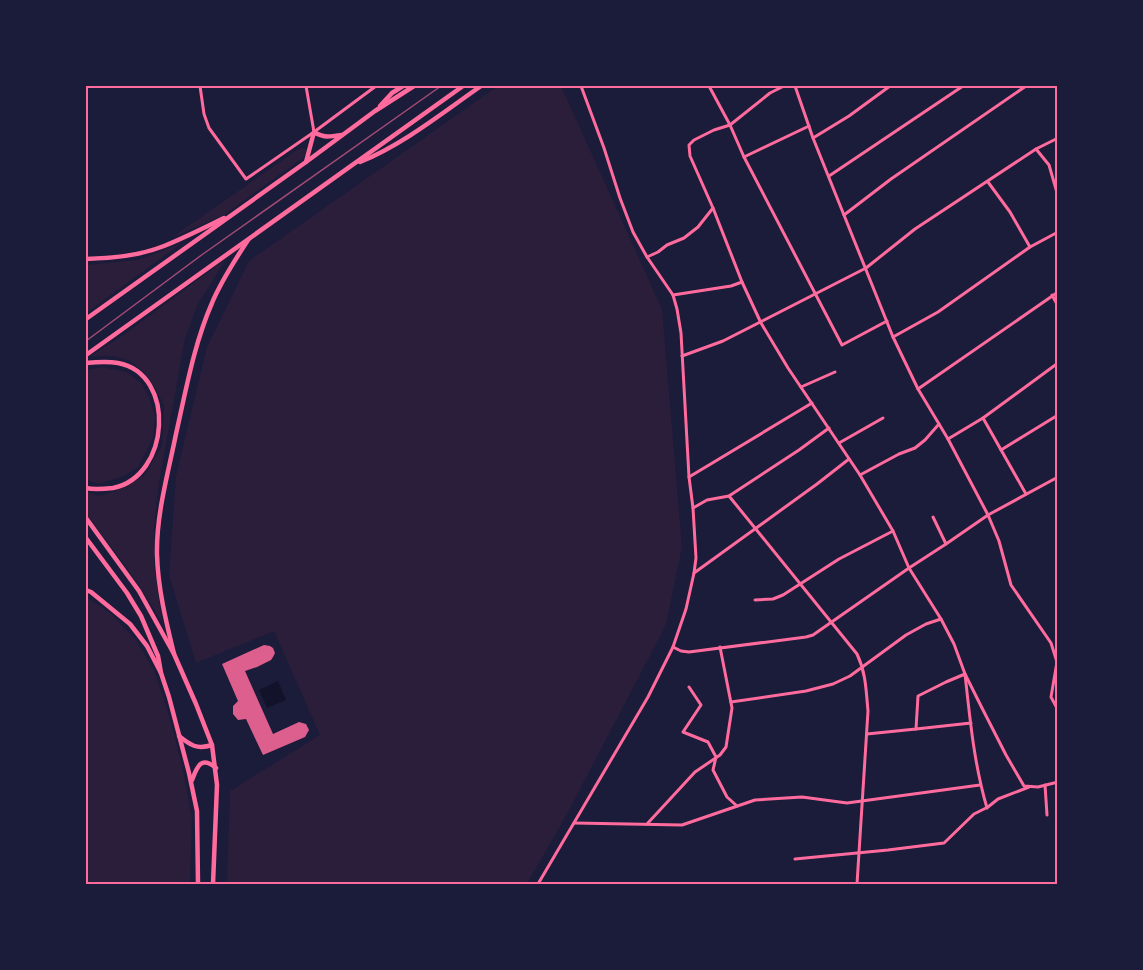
<svg xmlns="http://www.w3.org/2000/svg" width="1143" height="970" font-family="Figtree,sans-serif">
<style>
.green{fill:#2a1e3b}
.water{fill:#12122b}
.building{fill:#dd5f8e}
.lines{fill:none;stroke-linecap:round;stroke-linejoin:round}
.minor{stroke:#ff6b9d;stroke-width:3}
.tertiary{stroke:#ff6b9d;stroke-width:3}
.primary{stroke:#ff6b9d;stroke-width:4.5}
.trunk{stroke:#ff6b9d;stroke-width:4.5}
.tram{stroke:#a44b75;stroke-width:1.5}
.neatline{fill:none;stroke:#ff6b9d;stroke-width:2}
</style>
<rect width="100%" height="100%" fill="#1b1b3a"/>
<!-- green -->
<g class="green">
<path d="M498 86H561L662 309 682 547 666 625 567 814 527 884H227L230 791 320 735 274 631 196 663 169 575 176 476 207 347 249 261Z"/>
<path d="M302 148 306 149V153L304 157 224 215 171 238 297 150Z"/>
<path d="M182 243 86 313V265L138 260Z"/>
<path d="M226 259 198 304 185 338 159 483 154 527V565L162 622 137 582 86 513V492L100 496 116 491 144 476 162 446 164 406 157 391 144 372 130 361 114 356H91L122 336Z"/>
<path d="M103 367 126 372 141 383 149 397 155 416 153 438 138 467 124 476 99 484 86 480V370Z"/>
<path d="M86 597 111 614 135 639 154 670 172 725 184 775 192 819 190 884H86Z"/>
</g>
<!-- water -->
<path class="water" d="M278 681 286 700 267 708 259 690Z"/>
<!-- building -->
<path class="building" d="M264 645 270 646 273 648 275 653 273 657 271 660 257 667 245 671 273 734 299 722 306 724 309 730 305 737 263 755 246 719 238 720 233 714V706L238 701 222 664Z"/>
<g class="lines">
<!-- minor -->
<g class="minor">
<path d="M200 86 204 114 209 128 246 179 314 132 306 86"/>
<path d="M709 86 730 125 744 157 842 345 887 321"/>
<path d="M784 86 770 93 730 125 714 130 694 140 689 145 690 156 713 208 742 282 761 323 788 368 860 475 893 531 909 568 941 619 954 644 965 674 981 706 1006 755 1024 786 1038 787 1058 782"/>
<path d="M795 86 813 138 893 337 918 389 948 439 988 515 999 541 1011 585 1051 643 1057 662 1051 697 1058 710"/>
<path d="M813 138 849 116 890 86"/>
<path d="M1036 149 1049 165 1058 196"/>
<path d="M744 157 809 126"/>
<path d="M829 176 963 86"/>
<path d="M988 182 1010 212 1030 247"/>
<path d="M844 215 891 179 1026 86"/>
<path d="M647 257 658 252 667 245 684 238 698 227 713 208"/>
<path d="M673 295 731 286 742 282"/>
<path d="M1052 295 1058 306"/>
<path d="M893 337 938 312 1030 247 1058 232"/>
<path d="M682 356 723 341 866 268 915 229 1036 149 1058 138"/>
<path d="M801 387 835 372"/>
<path d="M918 389 1058 292"/>
<path d="M983 418 1026 494"/>
<path d="M948 439 983 418 1058 363"/>
<path d="M839 443 883 418"/>
<path d="M1001 450 1058 415"/>
<path d="M860 475 899 454 915 448 925 440 939 424"/>
<path d="M689 477 812 403"/>
<path d="M729 496 857 654C866 673 866 690 868 711L857 884"/>
<path d="M693 508 707 500 729 496 799 450 829 428"/>
<path d="M933 517 946 544"/>
<path d="M694 573 817 484 849 459"/>
<path d="M755 600 773 599 783 595 839 559 893 531"/>
<path d="M673 647 681 651 689 652 806 637 813 635 909 568 946 544 988 515 1058 477"/>
<path d="M689 687 701 705 683 732 708 742 716 757 713 770 727 797 737 806"/>
<path d="M731 702 806 691 833 684 850 676 906 635 926 624 941 619"/>
<path d="M916 729 971 723"/>
<path d="M867 734 916 729 918 696 946 682 965 674C970 719 974 764 987 808"/>
<path d="M1045 785 1047 815"/>
<path d="M574 823 682 825 755 800 802 797 847 803 980 785"/>
<path d="M647 824 695 772 720 755 726 747 732 708 720 647"/>
<path d="M795 859 888 850 944 843 974 814 988 807 998 799 1029 787"/>
</g>
<!-- tertiary -->
<g class="tertiary">
<path d="M314 132 376 86"/>
<path d="M538 884 648 697 673 647 686 609 694 573 696 558 693 508 689 477 681 333 677 309 673 295 647 257 633 232 620 198 604 148 581 86"/>
</g>
<!-- primary -->
<g class="primary">
<path d="M86 518 139 591 174 654 196 704 212 745 217 785 213 884"/>
<path d="M86 538 127 593 141 616 158 656 161 673 169 697 189 773 197 811 198 884"/>
<path d="M179 736C190 745 197 750 212 745"/>
<path d="M192 780C197 767 201 755 216 768"/>
</g>
<!-- trunk -->
<g class="trunk">
<path d="M380 106 392 93 403 86"/>
<path d="M306 162 314 132C324 138 329 137 341 135"/>
<path d="M360 162C404 144 442 113 481 86"/>
<path d="M86 259C112 258 139 256 164 246 184 238 204 228 224 218"/>
<path d="M86 319 306 162 375 111 414 86"/>
<path d="M86 355 463 86"/>
<path d="M86 363C96 362 107 361 118 363 177 374 170 477 113 488 104 489 94 490 86 488"/>
<path d="M86 590 91 592 130 624 147 646 161 673"/>
<path d="M174 654C166 621 158 589 157 555 156 515 168 474 176 434 186 390 194 344 212 303 221 281 235 260 248 240"/>
</g>
<!-- tram -->
<path class="tram" d="M86 341 203 254 441 86"/>
</g>
<!-- border -->
<rect width="1143" height="970" fill="none" stroke="#1b1b3a" stroke-width="174"/>
<rect x="87" y="87" width="969" height="796" class="neatline"/>
</svg>
